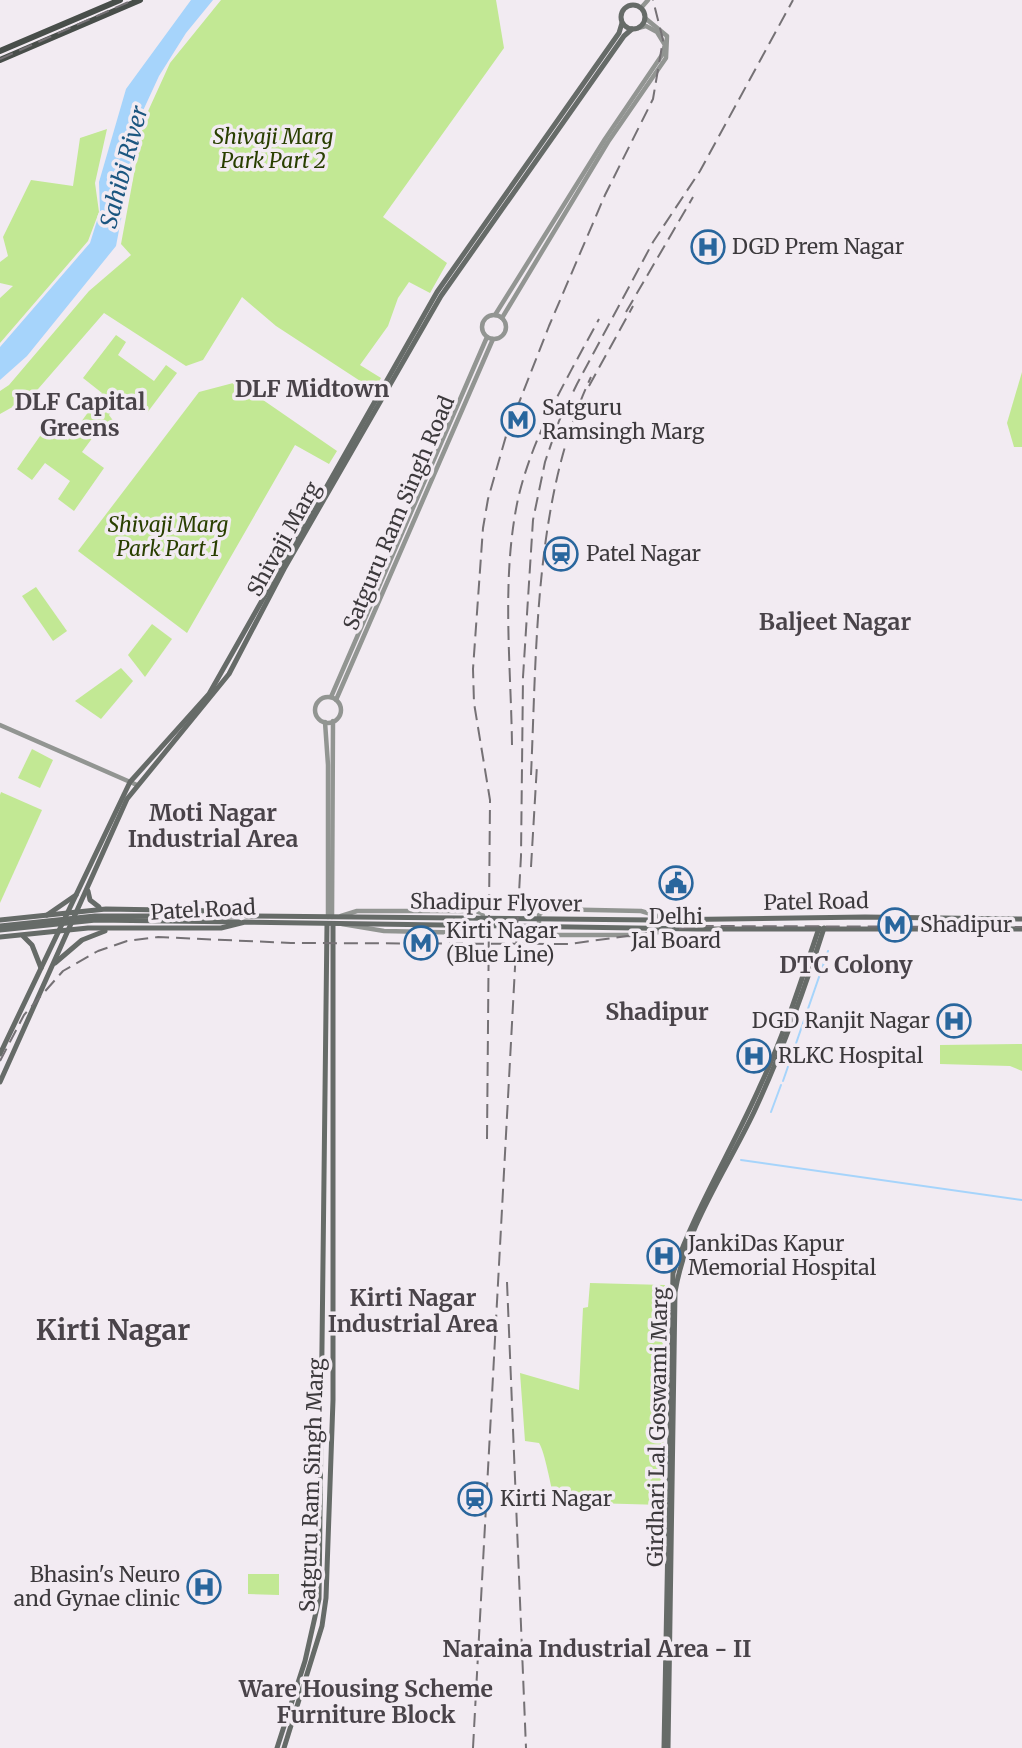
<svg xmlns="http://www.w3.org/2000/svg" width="1022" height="1748" font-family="Merriweather,serif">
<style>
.green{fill:#c2e894}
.water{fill:#a6d4fb}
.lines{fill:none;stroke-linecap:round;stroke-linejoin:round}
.stream{stroke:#a6d4fb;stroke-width:2}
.tertiary{stroke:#929592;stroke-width:4.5}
.secondary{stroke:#666b68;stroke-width:5}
.primary{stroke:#484e4a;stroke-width:6}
.rail{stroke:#757175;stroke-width:2;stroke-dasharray:14 7;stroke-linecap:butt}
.labels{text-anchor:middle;stroke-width:7;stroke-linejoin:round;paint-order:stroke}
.park-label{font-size:21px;font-style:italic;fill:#293f00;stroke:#f2ebf2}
.poi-label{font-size:21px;fill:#3c393c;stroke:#f2ebf2;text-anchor:start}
.street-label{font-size:21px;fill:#3c393c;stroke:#f2ebf2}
.water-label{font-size:23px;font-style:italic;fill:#1b5680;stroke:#f2ebf2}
.neighbourhood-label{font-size:23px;font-weight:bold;fill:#494349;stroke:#f2ebf2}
.district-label{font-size:28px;font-weight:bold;fill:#494349;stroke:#f2ebf2}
</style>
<rect width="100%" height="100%" fill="#f2ebf2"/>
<!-- green -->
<g class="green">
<path d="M221 0H496L504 48 383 217 447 263 430 293 409 282 398 298 388 326 360 365 381 378 374 390 276 326 242 297 203 360 186 366 104 313 32 396 0 414V391L9 385 89 291 131 255 121 244 144 120 170 63Z"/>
<path d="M107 129 95 183 99 212 88 241 0 343V298L13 286 0 283V262L8 256 3 237 31 180 73 186 80 138Z"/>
<path d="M116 335 126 342 118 355 154 381 166 365 177 373 147 413 123 396 109 415 117 426 109 437 96 433 82 452 104 468 74 511 58 499 70 481 45 463 32 480 17 469 47 426 68 440 102 393 83 378Z"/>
<path d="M1022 372V447H1014L1007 423Z"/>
<path d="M237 382 337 451 329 464 295 445 187 633 78 551 199 392Z"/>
<path d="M36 587 67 631 53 641 22 596Z"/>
<path d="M152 624 172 639 145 677 128 655Z"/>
<path d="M121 668 133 681 101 719 75 701Z"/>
<path d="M32 749 53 760 40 788 18 778Z"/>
<path d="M1 792 42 810 0 903V795Z"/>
<path d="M1022 1044V1071L1010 1066 940 1064V1045Z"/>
<path d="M590 1283 665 1285 663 1505 555 1502C551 1488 545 1452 539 1443L525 1441 520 1373 579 1390 583 1308 588 1307Z"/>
<path d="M248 1574H279V1595L248 1594Z"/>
</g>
<!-- water -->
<path class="water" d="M191 0H213L186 33 159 76 141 115 116 246 27 356 0 380V347L90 243 100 211 99 182 126 89Z"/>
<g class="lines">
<!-- stream -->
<g class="stream">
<path d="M783 1081 828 951"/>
<path d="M771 1112 781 1085"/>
<path d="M741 1160 1022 1200"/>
</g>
<!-- tertiary -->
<g class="tertiary">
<path d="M641 8 648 0"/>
<path d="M495 315 605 139 662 55 665 45 657 32 646 26 638 28"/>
<circle cx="494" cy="327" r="12"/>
<path d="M502 318 608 142 666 58 667 36 645 18"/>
<path d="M331 697 487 337"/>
<circle cx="328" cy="710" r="13"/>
<path d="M336 700 493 339"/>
<path d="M325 722 328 765V917"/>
<path d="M0 725 137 785"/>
<path d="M341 916 357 911H475L482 913 485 922 482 931 475 933 384 931 342 924"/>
<path d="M332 917 333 721"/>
<path d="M667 930 645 935H545L539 928V915L545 909 641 911 668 919"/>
</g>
<!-- secondary -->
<g class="secondary">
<circle cx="633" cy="17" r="12"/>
<path d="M88 891 90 900 99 907"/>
<path d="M47 915 76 895"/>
<path d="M0 920 106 909 222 911 247 916 652 920 865 917 1022 919"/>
<path d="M0 926 95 916H234"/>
<path d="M0 930 96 920 239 922"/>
<path d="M23 936 32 945 41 968"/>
<path d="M0 937 88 928H221L245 922 698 929H1022"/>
<path d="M55 963 82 940 105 931"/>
<path d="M0 1054 130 782 209 694 437 292 619 33 622 23"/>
<path d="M0 1082 127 799 229 674 284 569 441 296 624 36 632 29"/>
<path d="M277 1748 305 1661 319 1599 327 924"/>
<path d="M284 1748 322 1626 326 1598 333 1400V924"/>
<path d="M664 1748 673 1273C696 1207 733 1148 761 1084 785 1033 801 981 819 928"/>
<path d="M668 1748 675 1292C686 1227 726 1171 754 1112 782 1052 804 991 824 928"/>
</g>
<!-- primary -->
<g class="primary">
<path d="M0 51 120 0"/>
<path d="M0 60 140 0"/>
</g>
<!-- rail -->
<g class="rail">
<path d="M0 59 133 0"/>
<path d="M626 312 693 197"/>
<path d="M589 386 633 306"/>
<path d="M512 745C511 664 501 579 518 499 533 434 568 377 599 319"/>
<path d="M531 775C537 644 534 498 591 377"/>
<path d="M531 867 537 765"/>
<path d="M0 1061 24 1015 63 971 98 951 127 941 158 937 291 943 569 944 700 926 1022 927"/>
<path d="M487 1139 490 800 474 703 473 669 483 528 488 499 506 436 549 326 605 195 653 99 663 40 653 0"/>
<path d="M507 1282 526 1748"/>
<path d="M473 1748 521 856 523 677 533 520 545 462 559 421 577 384 653 242 700 171 793 0"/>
</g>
</g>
<!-- icons -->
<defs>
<symbol id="hospital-ring" viewBox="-11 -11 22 22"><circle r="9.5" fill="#f2ebf2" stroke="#29669d" stroke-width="1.5"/><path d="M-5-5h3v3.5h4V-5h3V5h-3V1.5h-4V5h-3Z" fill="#29669d"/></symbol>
<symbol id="metro-ring" viewBox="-11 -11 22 22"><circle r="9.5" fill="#f2ebf2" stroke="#29669d" stroke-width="1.5"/><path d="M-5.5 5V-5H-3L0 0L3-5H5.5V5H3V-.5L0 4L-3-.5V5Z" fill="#29669d"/></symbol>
<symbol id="station-ring" viewBox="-11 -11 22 22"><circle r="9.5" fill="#f2ebf2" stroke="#29669d" stroke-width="1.5"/><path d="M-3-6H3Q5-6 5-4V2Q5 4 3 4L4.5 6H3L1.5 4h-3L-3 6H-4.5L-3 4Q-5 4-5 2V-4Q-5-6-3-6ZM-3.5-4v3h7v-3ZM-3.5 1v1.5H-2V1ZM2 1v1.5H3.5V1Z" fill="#29669d"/></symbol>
<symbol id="civic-ring" viewBox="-11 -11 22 22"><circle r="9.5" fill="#f2ebf2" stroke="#29669d" stroke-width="1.5"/><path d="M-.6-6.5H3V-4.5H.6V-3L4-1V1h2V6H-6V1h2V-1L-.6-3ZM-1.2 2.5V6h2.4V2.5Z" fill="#29669d"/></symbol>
</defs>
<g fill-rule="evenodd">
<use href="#hospital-ring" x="689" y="228" width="38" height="38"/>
<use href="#metro-ring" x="499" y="401" width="38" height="38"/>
<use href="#station-ring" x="542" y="535" width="38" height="38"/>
<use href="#civic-ring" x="657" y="864" width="38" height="38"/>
<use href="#metro-ring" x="876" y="906" width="38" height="38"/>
<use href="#metro-ring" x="402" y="924" width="38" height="38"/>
<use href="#hospital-ring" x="935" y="1002" width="38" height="38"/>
<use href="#hospital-ring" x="735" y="1037" width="38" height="38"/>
<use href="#hospital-ring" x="645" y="1237" width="38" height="38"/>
<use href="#station-ring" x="456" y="1480" width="38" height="38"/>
<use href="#hospital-ring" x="185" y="1568" width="38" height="38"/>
</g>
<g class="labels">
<!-- park labels -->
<g class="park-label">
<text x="273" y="144">Shivaji Marg<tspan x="273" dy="24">Park Part 2</tspan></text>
<text x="168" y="532">Shivaji Marg<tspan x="168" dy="24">Park Part 1</tspan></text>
</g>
<!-- poi labels -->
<g class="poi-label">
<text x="732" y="254">DGD Prem Nagar</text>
<text x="542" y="415">Satguru<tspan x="542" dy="24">Ramsingh Marg</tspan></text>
<text x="586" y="561">Patel Nagar</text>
<text x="676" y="924" text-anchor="middle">Delhi<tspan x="676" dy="24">Jal Board</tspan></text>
<text x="920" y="932">Shadipur</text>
<text x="446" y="938">Kirti Nagar<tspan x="446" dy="24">(Blue Line)</tspan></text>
<text x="930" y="1028" text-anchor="end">DGD Ranjit Nagar</text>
<text x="778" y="1063">RLKC Hospital</text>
<text x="688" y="1251">JankiDas Kapur<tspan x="688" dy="24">Memorial Hospital</tspan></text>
<text x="500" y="1506">Kirti Nagar</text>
<text x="180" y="1582" text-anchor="end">Bhasin's Neuro<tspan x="180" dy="24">and Gynae clinic</tspan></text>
</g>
<!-- street labels -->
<g class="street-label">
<text transform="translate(399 513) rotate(-67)" y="7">Satguru Ram Singh Road</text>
<text transform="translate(284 539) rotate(-61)" y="7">Shivaji Marg</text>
<text transform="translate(816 902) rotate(-1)" y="7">Patel Road</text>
<text transform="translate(496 903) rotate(1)" y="7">Shadipur Flyover</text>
<text transform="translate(203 910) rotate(-3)" y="7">Patel Road</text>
<text transform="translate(658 1427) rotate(-89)" y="7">Girdhari Lal Goswami Marg</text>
<text transform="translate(312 1485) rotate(-88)" y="7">Satguru Ram Singh Marg</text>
</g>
<!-- water labels -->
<g class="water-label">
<text transform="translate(124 167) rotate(-75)" y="8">Sahibi River</text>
</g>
<!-- neighbourhood labels -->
<g class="neighbourhood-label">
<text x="312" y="397">DLF Midtown</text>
<text x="80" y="410">DLF Capital<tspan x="80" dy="26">Greens</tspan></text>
<text x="835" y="630">Baljeet Nagar</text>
<text x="213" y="821">Moti Nagar<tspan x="213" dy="26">Industrial Area</tspan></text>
<text x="846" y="973">DTC Colony</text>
<text x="657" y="1020">Shadipur</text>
<text x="413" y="1306">Kirti Nagar<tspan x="413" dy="26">Industrial Area</tspan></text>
<text x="597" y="1657">Naraina Industrial Area - II</text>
<text x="366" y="1697">Ware Housing Scheme<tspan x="366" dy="26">Furniture Block</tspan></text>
</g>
<!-- district labels -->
<g class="district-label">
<text x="113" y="1340">Kirti Nagar</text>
</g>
</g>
</svg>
